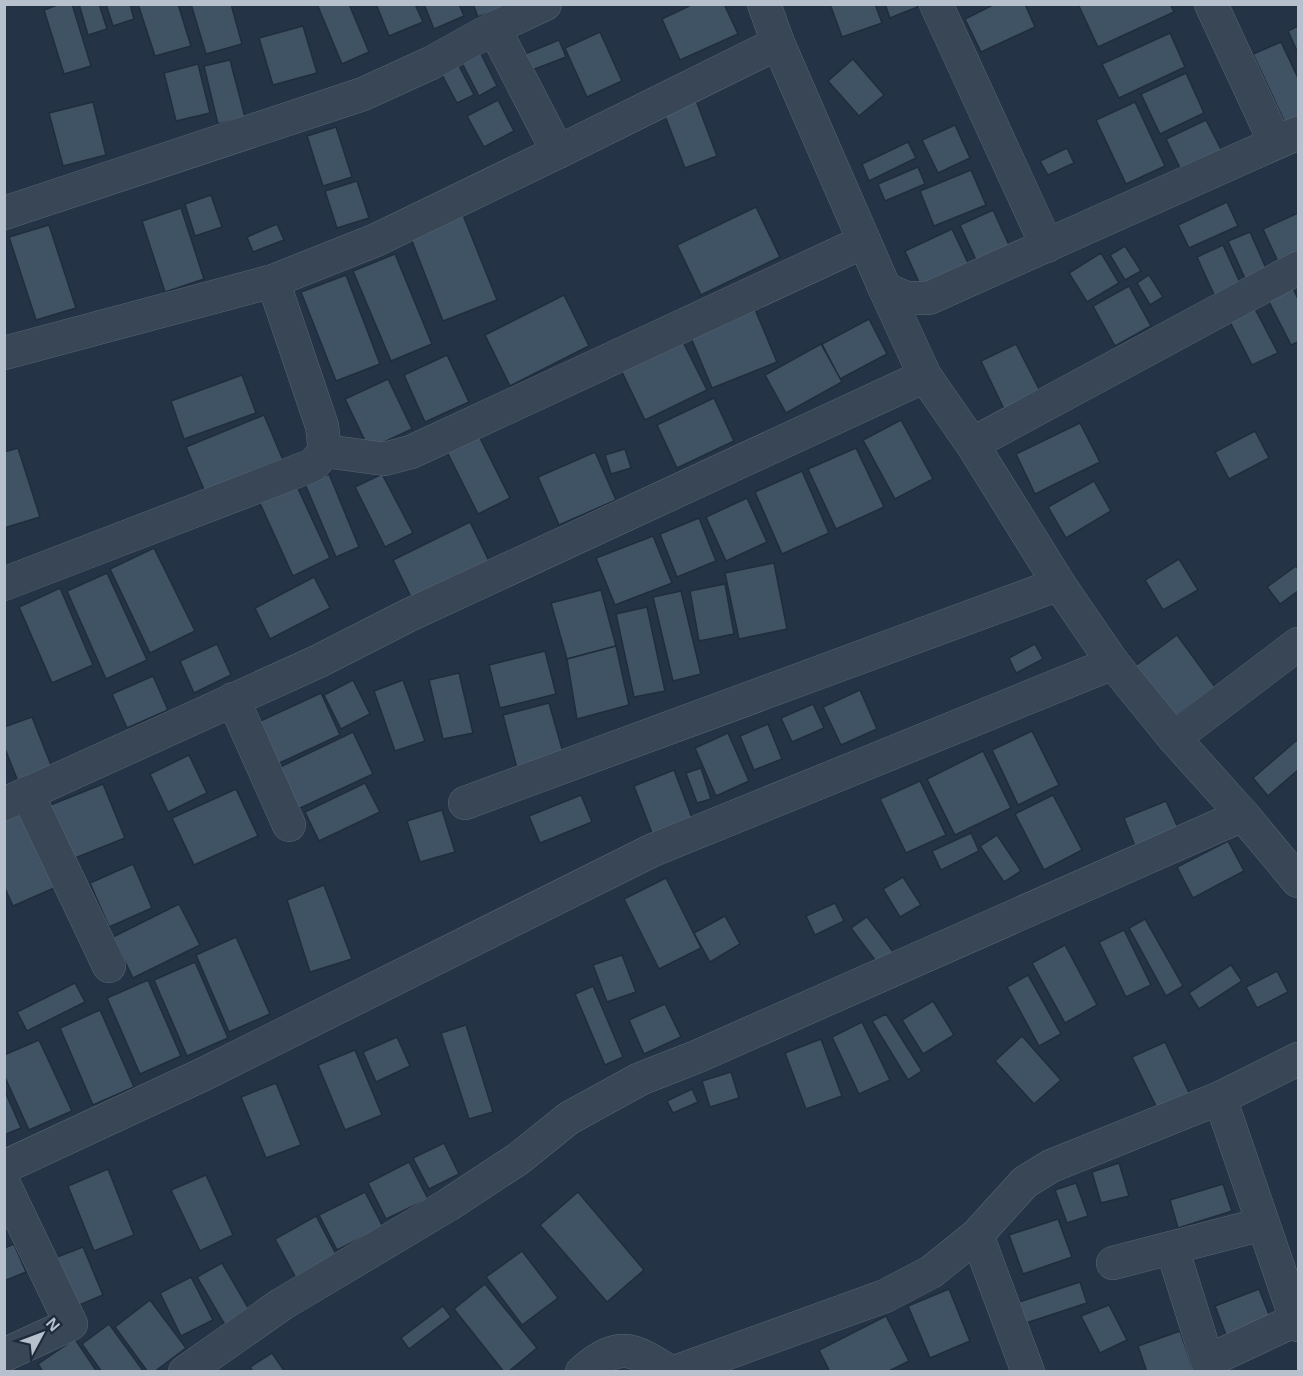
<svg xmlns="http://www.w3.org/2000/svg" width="1303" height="1376" font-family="Arial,sans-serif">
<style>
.building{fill:#405365;stroke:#202d3c;stroke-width:1.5}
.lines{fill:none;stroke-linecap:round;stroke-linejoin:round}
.minor-casing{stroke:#586472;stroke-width:34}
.minor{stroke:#394655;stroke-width:33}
</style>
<rect width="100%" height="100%" fill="#243446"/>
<!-- building -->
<g class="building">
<path d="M60 4H72L91 66 64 74 44 10Z"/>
<path d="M79 4H99L107 29 88 35Z"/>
<path d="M106 4H130L134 19 113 26Z"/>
<path d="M138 4H178L191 46 155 56Z"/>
<path d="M191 4H231L242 44 206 54Z"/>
<path d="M317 4H349L369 52 342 64Z"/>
<path d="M376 4H415L423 22 389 36Z"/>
<path d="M424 4H459L464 16 434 29Z"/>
<path d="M473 4H508V5L478 17Z"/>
<path d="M693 4H724L738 34 680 60 662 19Z"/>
<path d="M830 4H875L882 23 842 37Z"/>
<path d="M885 4H925L890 18Z"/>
<path d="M995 4H1025L1035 27 981 52 965 19Z"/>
<path d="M1078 4H1170L1174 12 1098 47Z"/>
<path d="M303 26 317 73 273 85 259 38Z"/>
<path d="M1298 26V53L1288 31Z"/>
<path d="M600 32 622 81 587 97 565 48Z"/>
<path d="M1170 33 1185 67 1119 98 1102 64Z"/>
<path d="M559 40 566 57 527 72 520 56Z"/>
<path d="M1281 42 1298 78V118L1286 125 1253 54Z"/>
<path d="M479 50 497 86 479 96 460 59Z"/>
<path d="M853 59 884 95 859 116 828 81Z"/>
<path d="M230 60 245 117 218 124 204 66Z"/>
<path d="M198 64 210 113 176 121 164 73Z"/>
<path d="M458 64 474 95 457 103 441 73Z"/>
<path d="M1186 73 1204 113 1160 134 1141 94Z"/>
<path d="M694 95 717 156 685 168 662 108Z"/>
<path d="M498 100 514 131 484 147 467 116Z"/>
<path d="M93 102 106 155 63 166 49 113Z"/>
<path d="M1135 102 1165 166 1126 184 1096 120Z"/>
<path d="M1206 120 1223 153 1182 172 1166 139Z"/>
<path d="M955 125 970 158 938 173 922 140Z"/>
<path d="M336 127 352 177 323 186 307 136Z"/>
<path d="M908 142 916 158 869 181 862 164Z"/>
<path d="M1067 148 1074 163 1048 175 1040 161Z"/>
<path d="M918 167 925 184 885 201 878 184Z"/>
<path d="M971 170 986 205 934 226 920 191Z"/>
<path d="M357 181 369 218 337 228 325 191Z"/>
<path d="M211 195 222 227 195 236 185 204Z"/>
<path d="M1227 202 1238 226 1189 248 1178 225Z"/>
<path d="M756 207 780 257 701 295 677 245Z"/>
<path d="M181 208 204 279 165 292 142 221Z"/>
<path d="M993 210 1009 245 976 260 960 225Z"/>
<path d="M1298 213V255L1279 264 1263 229Z"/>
<path d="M463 215 497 300 443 321 410 236Z"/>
<path d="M277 224 284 240 253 252 247 237Z"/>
<path d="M49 225 76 308 36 320 9 237Z"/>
<path d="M952 229 970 267 922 289 905 251Z"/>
<path d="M1250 232 1269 275 1248 285 1228 241Z"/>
<path d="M1223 245 1243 289 1217 301 1197 257Z"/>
<path d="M1125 246 1141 271 1125 280 1110 255Z"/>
<path d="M1101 253 1119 283 1087 302 1069 273Z"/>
<path d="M395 254 432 344 391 361 353 271Z"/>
<path d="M346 275 380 364 336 381 301 292Z"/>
<path d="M1149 275 1163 297 1150 305 1137 283Z"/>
<path d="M1291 284 1298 299V342L1291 345 1266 296Z"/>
<path d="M1129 286 1151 326 1115 346 1093 306Z"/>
<path d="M564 295 589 346 510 386 485 335Z"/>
<path d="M754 307 777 362 712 388 689 333Z"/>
<path d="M1254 307 1278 353 1252 365 1229 320Z"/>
<path d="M869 319 887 354 840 379 822 344Z"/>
<path d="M682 340 707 390 645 420 621 370Z"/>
<path d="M821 344 842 382 786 413 765 375Z"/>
<path d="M1016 344 1041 393 1005 411 981 361Z"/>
<path d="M447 355 469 402 425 422 404 375Z"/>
<path d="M242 375 256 413 184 439 171 401Z"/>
<path d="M388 379 412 429 369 449 345 399Z"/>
<path d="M714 398 734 441 677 468 657 425Z"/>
<path d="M264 415 283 460 205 492 186 447Z"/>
<path d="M901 420 933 479 895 499 863 440Z"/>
<path d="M1080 423 1100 462 1035 494 1016 454Z"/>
<path d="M1255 431 1269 458 1229 479 1215 452Z"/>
<path d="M478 434 510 498 478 514 446 450Z"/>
<path d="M18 448 40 517 4 528V452Z"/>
<path d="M856 448 884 507 836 529 808 469Z"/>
<path d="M625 449 631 468 611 474 605 455Z"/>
<path d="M595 452 616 500 559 525 538 477Z"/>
<path d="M802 471 829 533 782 554 755 492Z"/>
<path d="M329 474 359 547 336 557 305 484Z"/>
<path d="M382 474 413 533 385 547 355 487Z"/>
<path d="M1094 481 1111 511 1066 538 1048 507Z"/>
<path d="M295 482 330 558 293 576 258 499Z"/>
<path d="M747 498 767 542 726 561 706 517Z"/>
<path d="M699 518 716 561 677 577 660 534Z"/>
<path d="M470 522 490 563 413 601 393 560Z"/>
<path d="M653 536 672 583 615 605 596 558Z"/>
<path d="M154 548 195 631 150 653 110 569Z"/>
<path d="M1179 559 1198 590 1163 610 1145 580Z"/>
<path d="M774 563 787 629 739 639 725 573Z"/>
<path d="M1296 566 1298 569V591L1280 604 1267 587Z"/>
<path d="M107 573 147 660 106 679 67 591Z"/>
<path d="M314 577 330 608 270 639 255 608Z"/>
<path d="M725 584 734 634 699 641 690 591Z"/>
<path d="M60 588 93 665 52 683 19 607Z"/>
<path d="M601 590 616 646 567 659 551 603Z"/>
<path d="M681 591 701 674 673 681 653 597Z"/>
<path d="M647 607 665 691 634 697 616 614Z"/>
<path d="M1177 635 1215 687 1173 718 1135 666Z"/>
<path d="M217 644 231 675 194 693 180 661Z"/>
<path d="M1035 644 1043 659 1016 673 1009 658Z"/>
<path d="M616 646 629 705 577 719 567 659Z"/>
<path d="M545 651 556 694 500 708 489 665Z"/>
<path d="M459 673 473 733 443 739 429 680Z"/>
<path d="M153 676 168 710 127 728 112 694Z"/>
<path d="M353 680 370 714 341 729 324 695Z"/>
<path d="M403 680 425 741 395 751 374 691Z"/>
<path d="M860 690 877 729 841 745 823 707Z"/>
<path d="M321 693 340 735 275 765 256 723Z"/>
<path d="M549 703 566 763 519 776 503 715Z"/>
<path d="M813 704 824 728 792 742 781 718Z"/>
<path d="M32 717 53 770 19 784 4 746V727Z"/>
<path d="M768 724 782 759 754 770 740 736Z"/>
<path d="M1032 731 1059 785 1018 805 992 750Z"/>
<path d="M353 732 373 774 296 810 276 769Z"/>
<path d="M728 733 749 781 716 796 695 748Z"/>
<path d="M1297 740 1298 743V770L1268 796 1253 778Z"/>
<path d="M983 751 1011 808 955 835 927 779Z"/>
<path d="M189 755 207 793 168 812 150 774Z"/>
<path d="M701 768 711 799 697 803 686 773Z"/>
<path d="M674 770 697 831 657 846 634 786Z"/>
<path d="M920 781 946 835 906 853 880 799Z"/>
<path d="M365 783 380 812 319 841 305 812Z"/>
<path d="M103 784 125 838 70 860 48 806Z"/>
<path d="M236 789 258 836 194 865 172 818Z"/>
<path d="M581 795 592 822 540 843 529 816Z"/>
<path d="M1053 795 1082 850 1044 870 1015 814Z"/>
<path d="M1166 801 1184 841 1140 859 1124 818Z"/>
<path d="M442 810 455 852 420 862 407 821Z"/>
<path d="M21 811 54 888 13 906 4 886V818Z"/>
<path d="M971 833 979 851 941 870 932 851Z"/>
<path d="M997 835 1021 871 1004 882 980 846Z"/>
<path d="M1228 841 1244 871 1193 898 1177 867Z"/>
<path d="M133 864 152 908 109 927 90 883Z"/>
<path d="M903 877 921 905 900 917 883 889Z"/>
<path d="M666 878 701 948 659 969 624 899Z"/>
<path d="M324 885 352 959 310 972 287 900Z"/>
<path d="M835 903 844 921 815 935 806 916Z"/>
<path d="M179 904 200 945 133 978 113 937Z"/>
<path d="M725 916 740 944 710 962 694 933Z"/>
<path d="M867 917 894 953 878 964 851 928Z"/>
<path d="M1145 919 1183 986 1166 996 1129 928Z"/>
<path d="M1124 930 1151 985 1126 997 1099 942Z"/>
<path d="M236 937 270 1014 229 1032 196 955Z"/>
<path d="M1065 945 1097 1005 1065 1023 1032 963Z"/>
<path d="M622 955 636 992 607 1002 593 965Z"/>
<path d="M195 962 228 1038 187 1056 154 980Z"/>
<path d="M1231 965 1242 981 1199 1009 1189 993Z"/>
<path d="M1277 971 1288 992 1257 1008 1246 987Z"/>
<path d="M1028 975 1061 1034 1039 1046 1007 987Z"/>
<path d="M148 980 181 1056 140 1074 107 998Z"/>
<path d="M75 983 85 1002 27 1031 17 1012Z"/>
<path d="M593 986 623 1057 605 1065 575 994Z"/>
<path d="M933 1001 954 1035 923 1054 902 1020Z"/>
<path d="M665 1004 681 1037 644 1054 629 1020Z"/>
<path d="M100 1010 134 1087 93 1105 60 1028Z"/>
<path d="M886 1014 922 1071 908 1080 872 1021Z"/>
<path d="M862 1022 890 1080 859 1094 832 1037Z"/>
<path d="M466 1025 493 1112 469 1119 441 1033Z"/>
<path d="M1022 1036 1061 1080 1034 1104 995 1061Z"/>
<path d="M397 1037 410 1066 376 1082 363 1052Z"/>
<path d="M821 1039 842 1096 806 1109 785 1053Z"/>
<path d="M39 1040 72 1111 29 1130 4 1075V1055Z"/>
<path d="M1165 1042 1192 1099 1160 1114 1132 1057Z"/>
<path d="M355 1050 382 1115 345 1130 318 1065Z"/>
<path d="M731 1072 739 1098 710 1107 702 1081Z"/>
<path d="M276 1083 301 1145 266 1158 241 1097Z"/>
<path d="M4 1089 21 1128 4 1135Z"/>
<path d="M692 1089 698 1102 673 1113 667 1101Z"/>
<path d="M444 1143 459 1174 429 1189 413 1158Z"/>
<path d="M409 1162 428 1199 386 1219 368 1183Z"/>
<path d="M1119 1163 1129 1196 1101 1203 1092 1172Z"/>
<path d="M108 1169 134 1235 94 1251 68 1186Z"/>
<path d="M206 1175 233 1235 200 1251 171 1190Z"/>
<path d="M1076 1183 1088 1216 1067 1223 1055 1190Z"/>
<path d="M1223 1184 1232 1211 1178 1228 1170 1200Z"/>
<path d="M365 1192 383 1227 337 1250 319 1215Z"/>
<path d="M578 1192 644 1270 607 1302 540 1225Z"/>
<path d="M316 1216 338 1258 297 1280 275 1239Z"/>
<path d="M1058 1219 1072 1257 1023 1274 1009 1235Z"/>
<path d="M14 1244 26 1272 4 1281V1248Z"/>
<path d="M83 1247 103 1295 77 1306 57 1257Z"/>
<path d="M522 1251 558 1298 522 1325 486 1277Z"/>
<path d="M222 1263 250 1311 225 1325 197 1277Z"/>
<path d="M191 1277 213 1320 181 1336 160 1293Z"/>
<path d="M1080 1282 1087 1303 1026 1323 1019 1302Z"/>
<path d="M485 1284 537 1348 508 1372H504L454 1309Z"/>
<path d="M949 1289 970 1341 930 1358 908 1306Z"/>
<path d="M1259 1289 1270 1317 1226 1335 1215 1306Z"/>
<path d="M150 1300 186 1348 154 1372H148L115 1327Z"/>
<path d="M1109 1305 1127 1340 1100 1353 1081 1316Z"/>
<path d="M443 1306 451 1317 409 1349 401 1338Z"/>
<path d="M886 1316 909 1361 887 1372H830L819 1350Z"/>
<path d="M109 1324 144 1372H102L82 1344Z"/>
<path d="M1180 1331 1194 1372H1147L1138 1346Z"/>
<path d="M75 1339 97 1372H43L38 1364Z"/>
<path d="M272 1353 285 1372H253L250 1367Z"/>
</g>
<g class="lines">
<defs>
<g id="minor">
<path d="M764 4 778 43 885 289 906 298H929L1298 133"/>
<path d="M936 4 1047 246"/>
<path d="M1211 4 1275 142"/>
<path d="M558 152 778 43"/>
<path d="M4 213 363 94 431 63 494 28 545 4"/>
<path d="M885 289 925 376 972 444 1059 584 1113 663 1174 738 1243 815 1298 881"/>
<path d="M4 353 273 281 376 240 558 152 494 28"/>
<path d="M972 444 1298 268"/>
<path d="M325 451 384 459 411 452 863 242"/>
<path d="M4 584 313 465 325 451 322 426 273 281"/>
<path d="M233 699 289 825"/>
<path d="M1174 738 1298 644"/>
<path d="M27 793 109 966"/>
<path d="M465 803 1059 584"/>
<path d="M4 804 319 661 409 615 925 376"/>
<path d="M1298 1059 1220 1098 1298 1325"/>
<path d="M4 1167 204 1074 653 850 1113 663"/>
<path d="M4 1184 71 1324 4 1355"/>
<path d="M1172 1248 1211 1372"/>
<path d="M1113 1263 1263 1224"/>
<path d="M1208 1361 1298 1319"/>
<path d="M185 1372 282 1304 448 1205 518 1159 569 1118 640 1079 696 1057 1243 815"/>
<path d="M582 1372C619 1340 632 1348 670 1372"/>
<path d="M675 1372 885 1296 931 1272 977 1235"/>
<path d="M1028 1372 977 1235 1025 1182 1051 1166 1220 1098"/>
</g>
</defs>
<!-- minor casing -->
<use href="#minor" class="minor-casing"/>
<!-- minor -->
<use href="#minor" class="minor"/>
</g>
<!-- border -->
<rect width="1303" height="1376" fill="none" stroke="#b7c1ce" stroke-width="12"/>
<!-- north arrow -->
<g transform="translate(42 1334) rotate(49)" stroke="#1e2b3b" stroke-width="4.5" paint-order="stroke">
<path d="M0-4.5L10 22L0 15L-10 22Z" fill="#b7c1ce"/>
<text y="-9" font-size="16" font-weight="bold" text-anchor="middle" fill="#b7c1ce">N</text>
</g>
</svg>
